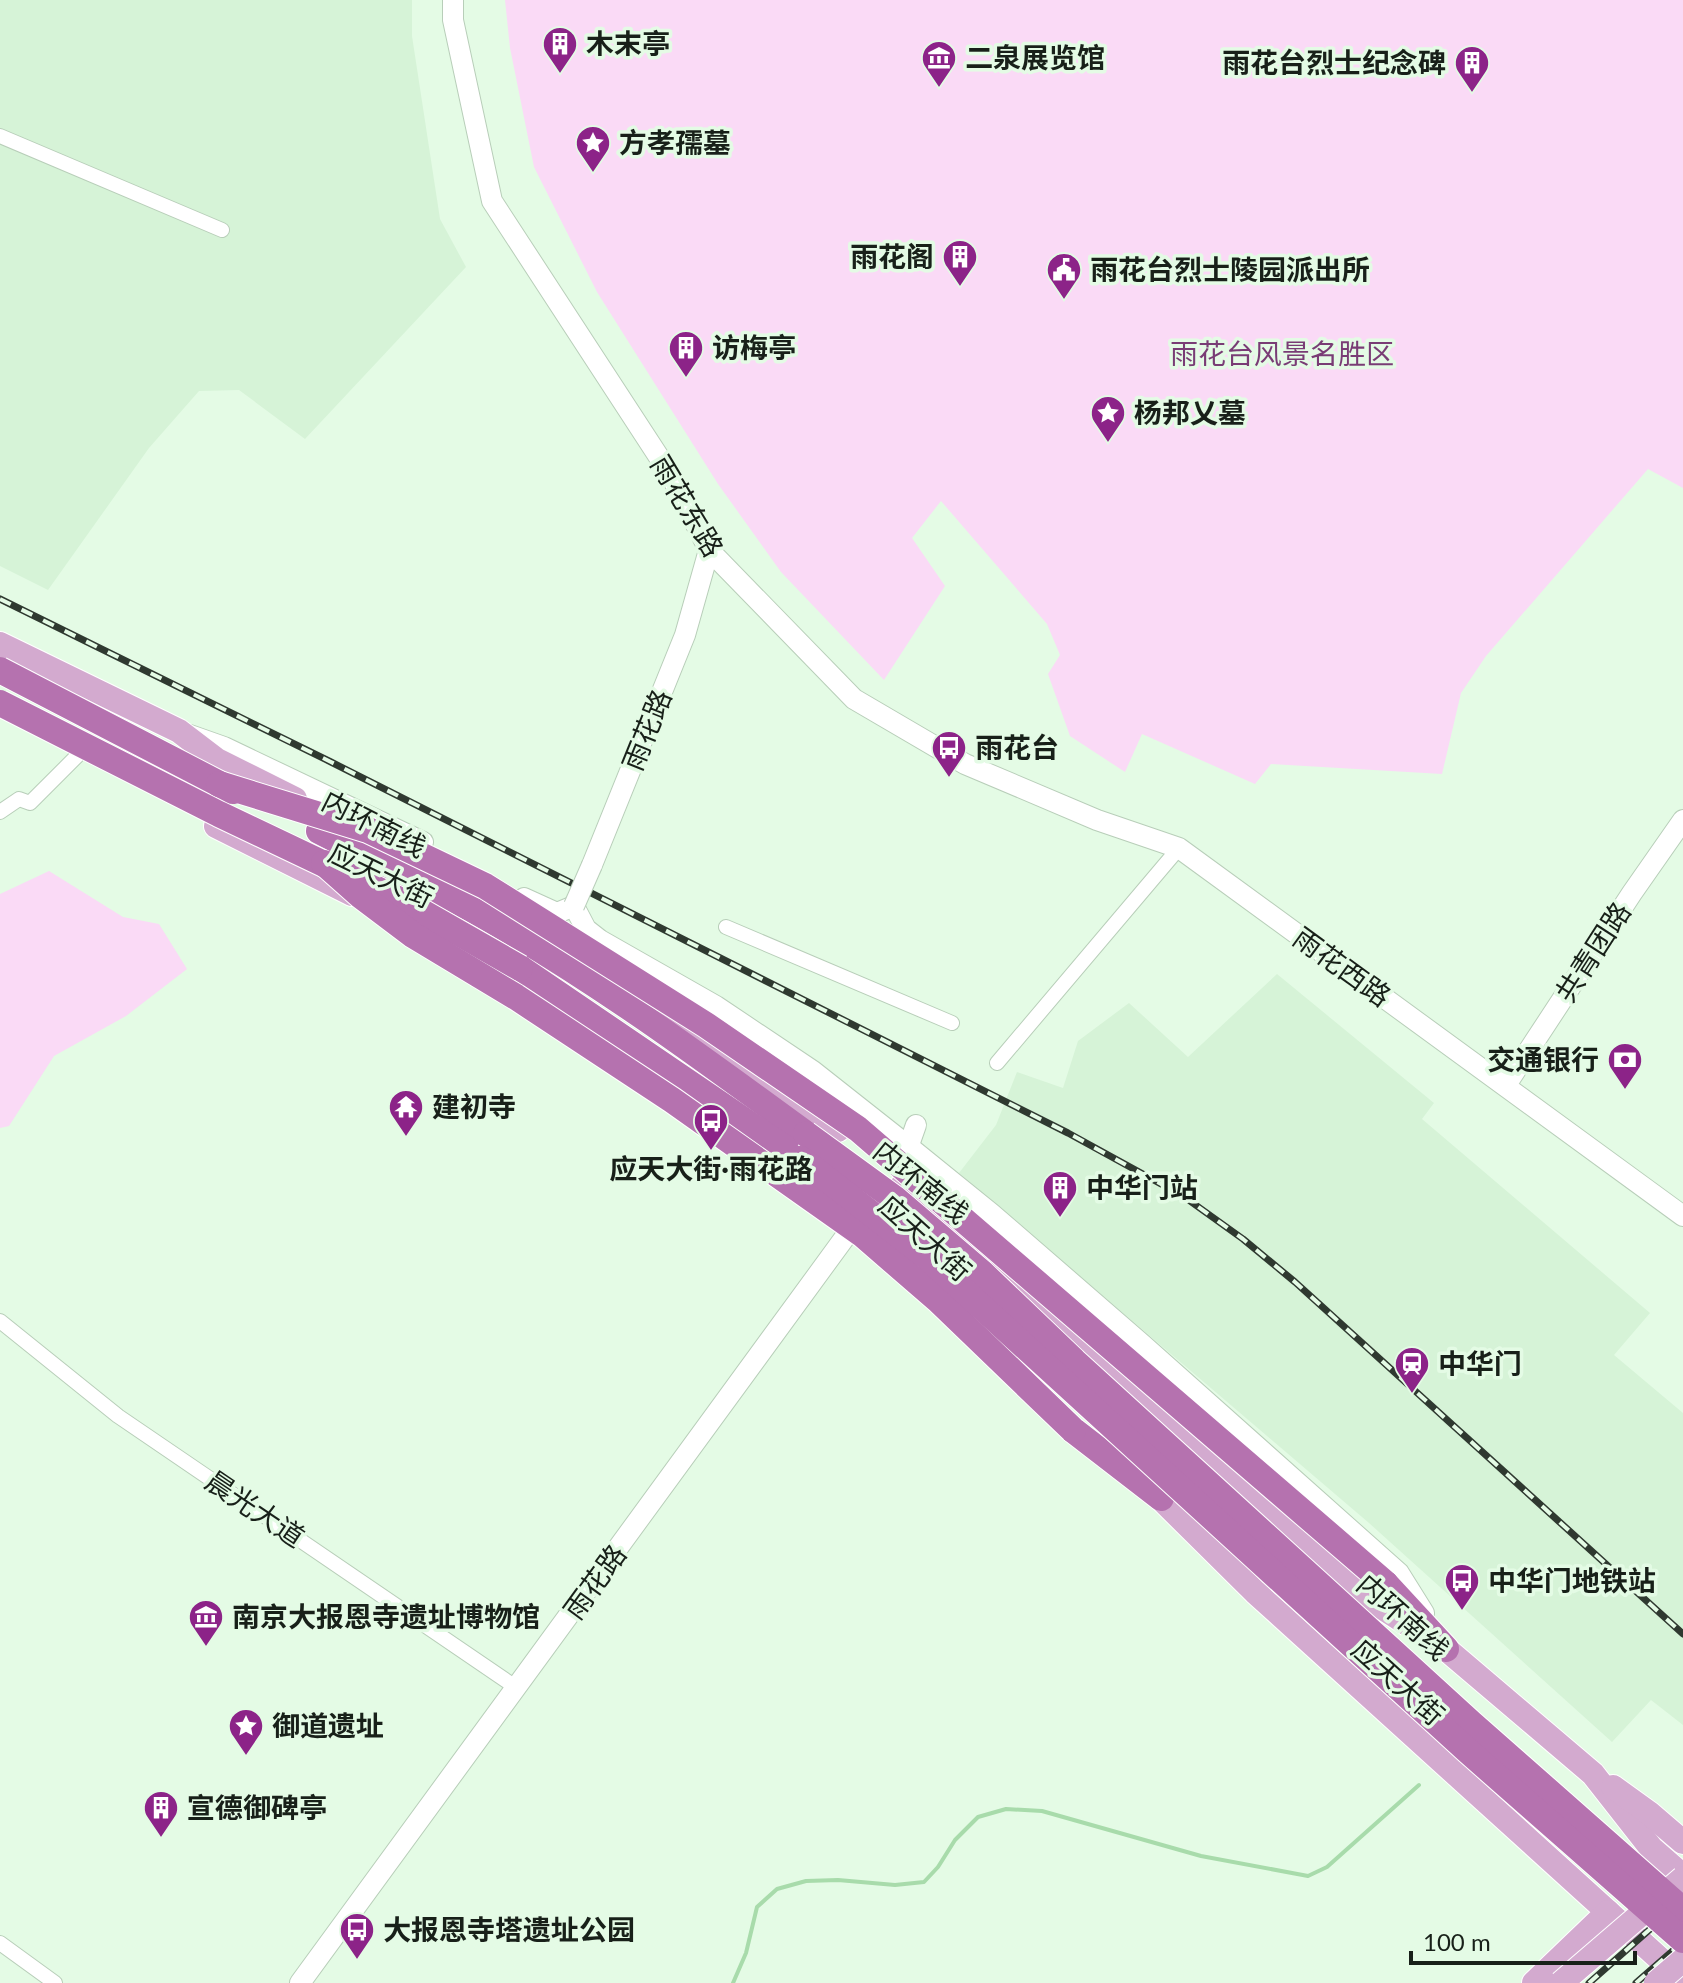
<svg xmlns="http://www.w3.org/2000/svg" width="1683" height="1983" font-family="Lato,'Noto Sans SC',sans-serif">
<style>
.built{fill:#d6f3d7}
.green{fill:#fadaf6}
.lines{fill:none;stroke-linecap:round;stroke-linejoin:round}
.stream{stroke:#a8dbab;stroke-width:4}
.street-casing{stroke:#b8ceb9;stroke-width:16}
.secondary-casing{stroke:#b8ceb9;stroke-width:22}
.primary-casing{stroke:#fff;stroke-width:26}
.highway-casing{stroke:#fff;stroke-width:28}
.street{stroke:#fff;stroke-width:14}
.secondary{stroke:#fff;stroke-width:20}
.primary{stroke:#d3aacf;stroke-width:24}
.highway{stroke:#b572af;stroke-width:26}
.rail-casing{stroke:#2f3930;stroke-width:7}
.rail{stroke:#e4fbe5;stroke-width:4;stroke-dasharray:12;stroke-linecap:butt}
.secondary-bridge-casing{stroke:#b8ceb9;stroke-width:22;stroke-linecap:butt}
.primary-bridge-casing{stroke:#fff;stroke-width:26;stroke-linecap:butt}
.highway-bridge-casing{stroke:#fff;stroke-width:28;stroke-linecap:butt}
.secondary-bridge{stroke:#fff;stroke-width:20}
.primary-bridge{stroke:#d3aacf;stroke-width:24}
.highway-bridge{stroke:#b572af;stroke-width:26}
.labels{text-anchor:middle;stroke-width:7;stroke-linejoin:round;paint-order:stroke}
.poi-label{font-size:28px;font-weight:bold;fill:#182019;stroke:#e4fbe5;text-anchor:start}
.park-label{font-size:28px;fill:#793c75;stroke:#e4fbe5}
.street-label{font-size:28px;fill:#182019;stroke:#e4fbe5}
</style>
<rect width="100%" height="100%" fill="#e4fbe5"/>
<!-- built -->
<g class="built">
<path d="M0 0H412V36L440 219 466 267 305 439 239 390 199 391 149 448 48 590 0 566Z"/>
<path d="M1277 974 1434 1103 1422 1119 1650 1313 1614 1355 1683 1413V1725L1651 1700 1612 1742 1369 1523 959 1173 996 1125 1017 1072 1063 1088 1078 1041 1129 1003 1188 1057Z"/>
</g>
<!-- green -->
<g class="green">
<path d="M505 0H1683V488L1648 469 1486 656 1461 693 1442 774 1271 764 1255 784 1142 734 1125 772 1070 736 1048 674 1060 655 1047 624 941 501 912 538 945 586 884 680 781 572 718 484 597 292 534 167 510 48Z"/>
<path d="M49 871 123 917 159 924 187 969 126 1016 54 1056 9 1126 0 1128V894Z"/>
</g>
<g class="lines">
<!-- stream -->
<path class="stream" d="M733 1983 746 1953 757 1907 777 1889 806 1881 838 1880 895 1885 924 1882 938 1867 955 1840 978 1817 1006 1809 1042 1811 1201 1856 1308 1876 1327 1867 1419 1785"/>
<defs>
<g id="street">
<path d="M0 136 222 230"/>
<path d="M0 812 19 799 30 803 77 756"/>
<path d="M726 927 952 1023"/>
<path d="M997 1063 1179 848"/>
<path d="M0 1321 118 1416 517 1688"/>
<path d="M0 1943 55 1983"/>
</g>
<g id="secondary">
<path d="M453 0V20L492 201 670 474 709 550 854 699 965 764 1097 820 1179 848 1683 1216"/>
<path d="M190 735 224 747 423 842"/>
<path d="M592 865 685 635 709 550"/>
<path d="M524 898 557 913 574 906 586 929 600 940 716 1006 813 1071 908 1146 992 1214 1142 1344 1399 1573 1424 1613"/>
<path d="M1506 1085 1632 893 1683 820"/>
<path d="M904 1159 916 1125"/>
<path d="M300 1983 859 1218"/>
</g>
<g id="primary">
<path d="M0 644 179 731 217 760 295 799"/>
<path d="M216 826 352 894"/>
<path d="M641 1001 838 1130"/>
<path d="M903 1184 1372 1601 1446 1649 1593 1774 1651 1848 1683 1876"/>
<path d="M1148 1486 1255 1592 1683 1980"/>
<path d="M1613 1787 1649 1813 1683 1842"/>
<path d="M1534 1983 1608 1912"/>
</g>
<g id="highway">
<path d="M319 831C373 859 429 885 482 915 595 979 701 1057 806 1134"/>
<path d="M520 968 801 1159"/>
<path d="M1073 1430 1161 1498"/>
<path d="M1385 1583 1446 1649"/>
</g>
</defs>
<!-- street casing -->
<use href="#street" class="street-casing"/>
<!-- secondary casing -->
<use href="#secondary" class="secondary-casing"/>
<!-- primary casing -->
<use href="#primary" class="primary-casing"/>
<!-- highway casing -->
<use href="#highway" class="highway-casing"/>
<!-- street -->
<use href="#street" class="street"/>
<!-- secondary -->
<use href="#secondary" class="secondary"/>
<!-- primary -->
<use href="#primary" class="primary"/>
<!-- highway -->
<use href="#highway" class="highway"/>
<defs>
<g id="rail">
<path d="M0 599 331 762 1068 1133 1183 1196 1243 1239 1295 1282 1683 1634"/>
<path d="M1589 1983 1683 1900"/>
<path d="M1636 1983 1683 1942"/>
</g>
</defs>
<!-- rail casing -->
<use href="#rail" class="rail-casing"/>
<!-- rail -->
<use href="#rail" class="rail"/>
<defs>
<path id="secondary-bridge" d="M574 906 592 865"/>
<g id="primary-bridge">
<path d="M1561 1983 1683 1878"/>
<path d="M1656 1983 1683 1960"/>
</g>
<g id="highway-bridge">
<path d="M0 670 233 791"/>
<path d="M0 703 219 814 408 904 520 968"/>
<path d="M219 784 368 830 485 886 706 1025 858 1129 1385 1583"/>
<path d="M324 863 360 895 413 935 516 997 672 1100 863 1235 938 1300 1073 1430"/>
<path d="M806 1134 894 1198 982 1273 1074 1361 1471 1723 1683 1910"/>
<path d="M801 1159 927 1257 1468 1751 1683 1940"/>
</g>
</defs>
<!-- secondary-bridge casing -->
<use href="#secondary-bridge" class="secondary-bridge-casing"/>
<!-- primary-bridge casing -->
<use href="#primary-bridge" class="primary-bridge-casing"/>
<!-- highway-bridge casing -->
<use href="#highway-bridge" class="highway-bridge-casing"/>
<!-- secondary-bridge -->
<use href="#secondary-bridge" class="secondary-bridge"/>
<!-- primary-bridge -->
<use href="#primary-bridge" class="primary-bridge"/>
<!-- highway-bridge -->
<use href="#highway-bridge" class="highway-bridge"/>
</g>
<!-- icons -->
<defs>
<symbol id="building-pin" viewBox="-11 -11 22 30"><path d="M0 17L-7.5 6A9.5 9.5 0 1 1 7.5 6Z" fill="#8c2388" stroke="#e4fbe5"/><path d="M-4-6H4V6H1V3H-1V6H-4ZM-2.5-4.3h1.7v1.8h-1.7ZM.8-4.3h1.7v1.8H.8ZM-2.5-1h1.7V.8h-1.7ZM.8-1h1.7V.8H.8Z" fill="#fff"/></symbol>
<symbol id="museum-pin" viewBox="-11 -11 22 30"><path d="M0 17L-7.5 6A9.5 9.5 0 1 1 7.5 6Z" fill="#8c2388" stroke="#e4fbe5"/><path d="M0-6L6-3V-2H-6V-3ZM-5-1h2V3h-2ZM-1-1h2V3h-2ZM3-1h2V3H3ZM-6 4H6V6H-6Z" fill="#fff"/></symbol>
<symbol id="sight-pin" viewBox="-11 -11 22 30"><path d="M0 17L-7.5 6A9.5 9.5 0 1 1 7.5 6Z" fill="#8c2388" stroke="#e4fbe5"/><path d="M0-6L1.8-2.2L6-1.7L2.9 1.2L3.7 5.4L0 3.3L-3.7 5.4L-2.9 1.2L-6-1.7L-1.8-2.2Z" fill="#fff"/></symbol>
<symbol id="civic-pin" viewBox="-11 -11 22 30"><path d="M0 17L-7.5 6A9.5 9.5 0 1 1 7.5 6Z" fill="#8c2388" stroke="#e4fbe5"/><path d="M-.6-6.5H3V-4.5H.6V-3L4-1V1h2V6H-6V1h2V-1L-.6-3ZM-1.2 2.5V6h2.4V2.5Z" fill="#fff"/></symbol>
<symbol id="bus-pin" viewBox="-11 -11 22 30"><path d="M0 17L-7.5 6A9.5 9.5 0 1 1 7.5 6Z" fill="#8c2388" stroke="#e4fbe5"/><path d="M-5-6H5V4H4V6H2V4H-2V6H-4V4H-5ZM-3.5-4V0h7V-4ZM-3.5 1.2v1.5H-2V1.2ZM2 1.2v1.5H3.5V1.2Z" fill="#fff"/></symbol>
<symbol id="bank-pin" viewBox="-11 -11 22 30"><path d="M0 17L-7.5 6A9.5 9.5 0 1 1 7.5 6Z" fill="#8c2388" stroke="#e4fbe5"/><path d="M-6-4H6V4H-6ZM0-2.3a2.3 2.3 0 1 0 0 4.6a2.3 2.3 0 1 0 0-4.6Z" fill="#fff"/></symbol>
<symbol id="temple-pin" viewBox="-11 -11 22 30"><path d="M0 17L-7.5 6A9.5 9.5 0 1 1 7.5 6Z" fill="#8c2388" stroke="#e4fbe5"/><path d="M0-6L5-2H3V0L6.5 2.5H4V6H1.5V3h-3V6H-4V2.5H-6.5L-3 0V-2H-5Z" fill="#fff"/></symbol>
<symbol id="station-pin" viewBox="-11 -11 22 30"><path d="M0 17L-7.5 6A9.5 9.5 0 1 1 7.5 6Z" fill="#8c2388" stroke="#e4fbe5"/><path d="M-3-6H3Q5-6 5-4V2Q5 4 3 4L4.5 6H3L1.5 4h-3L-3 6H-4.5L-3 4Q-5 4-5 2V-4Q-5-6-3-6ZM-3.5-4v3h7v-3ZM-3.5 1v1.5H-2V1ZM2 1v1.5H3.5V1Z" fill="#fff"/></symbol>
</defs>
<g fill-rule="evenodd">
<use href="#building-pin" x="540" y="24" width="40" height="54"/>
<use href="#museum-pin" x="919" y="38" width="40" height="54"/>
<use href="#building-pin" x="1452" y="43" width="40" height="54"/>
<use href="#sight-pin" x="573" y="123" width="40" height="54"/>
<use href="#building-pin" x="940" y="237" width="40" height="54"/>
<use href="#civic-pin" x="1044" y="250" width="40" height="54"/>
<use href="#building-pin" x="666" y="328" width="40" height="54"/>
<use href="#sight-pin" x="1088" y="393" width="40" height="54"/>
<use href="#bus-pin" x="929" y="728" width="40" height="54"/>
<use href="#bank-pin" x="1605" y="1040" width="40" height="54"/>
<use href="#temple-pin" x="386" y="1087" width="40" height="54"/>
<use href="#bus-pin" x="691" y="1101" width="40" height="54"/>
<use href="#building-pin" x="1040" y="1168" width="40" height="54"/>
<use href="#station-pin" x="1392" y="1344" width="40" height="54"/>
<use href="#bus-pin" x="1442" y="1561" width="40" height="54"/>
<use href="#museum-pin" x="186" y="1597" width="40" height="54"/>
<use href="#sight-pin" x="226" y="1706" width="40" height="54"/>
<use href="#building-pin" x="141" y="1788" width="40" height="54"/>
<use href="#bus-pin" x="337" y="1910" width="40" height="54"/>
</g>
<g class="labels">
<!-- poi labels -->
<g class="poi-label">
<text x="586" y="54">木末亭</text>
<text x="965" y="68">二泉展览馆</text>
<text x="1446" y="73" text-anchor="end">雨花台烈士纪念碑</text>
<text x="619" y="153">方孝孺墓</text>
<text x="934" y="267" text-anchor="end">雨花阁</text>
<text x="1090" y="280">雨花台烈士陵园派出所</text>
<text x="712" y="358">访梅亭</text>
<text x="1134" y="423">杨邦乂墓</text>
<text x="975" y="758">雨花台</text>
<text x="1599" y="1070" text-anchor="end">交通银行</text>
<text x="432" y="1117">建初寺</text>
<text x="711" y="1179" text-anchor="middle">应天大街·雨花路</text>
<text x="1086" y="1198">中华门站</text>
<text x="1438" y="1374">中华门</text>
<text x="1488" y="1591">中华门地铁站</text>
<text x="232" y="1627">南京大报恩寺遗址博物馆</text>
<text x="272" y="1736">御道遗址</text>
<text x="187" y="1818">宣德御碑亭</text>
<text x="383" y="1940">大报恩寺塔遗址公园</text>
</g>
<!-- park labels -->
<g class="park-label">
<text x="1282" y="364">雨花台风景名胜区</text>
</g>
<!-- street labels -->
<g class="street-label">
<text transform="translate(687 506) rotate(59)" y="10">雨花东路</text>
<text transform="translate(647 730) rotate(-68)" y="10">雨花路</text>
<text transform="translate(374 824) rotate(27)" y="10">内环南线</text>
<text transform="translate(381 875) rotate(26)" y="10">应天大街</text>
<text transform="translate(1593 952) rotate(-57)" y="10">共青团路</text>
<text transform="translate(1342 967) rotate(36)" y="10">雨花西路</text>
<text transform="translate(921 1182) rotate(39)" y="10">内环南线</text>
<text transform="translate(925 1238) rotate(42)" y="10">应天大街</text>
<text transform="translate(255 1509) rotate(34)" y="10">晨光大道</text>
<text transform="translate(595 1582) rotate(-54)" y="10">雨花路</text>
<text transform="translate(1403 1617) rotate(42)" y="10">内环南线</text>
<text transform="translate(1398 1682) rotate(42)" y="10">应天大街</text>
</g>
</g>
<!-- scale -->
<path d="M1411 1951v12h224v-12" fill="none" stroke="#182019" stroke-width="4"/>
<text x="1423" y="1951" font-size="24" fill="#182019" stroke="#e4fbe5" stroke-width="6" paint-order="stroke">100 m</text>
</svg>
